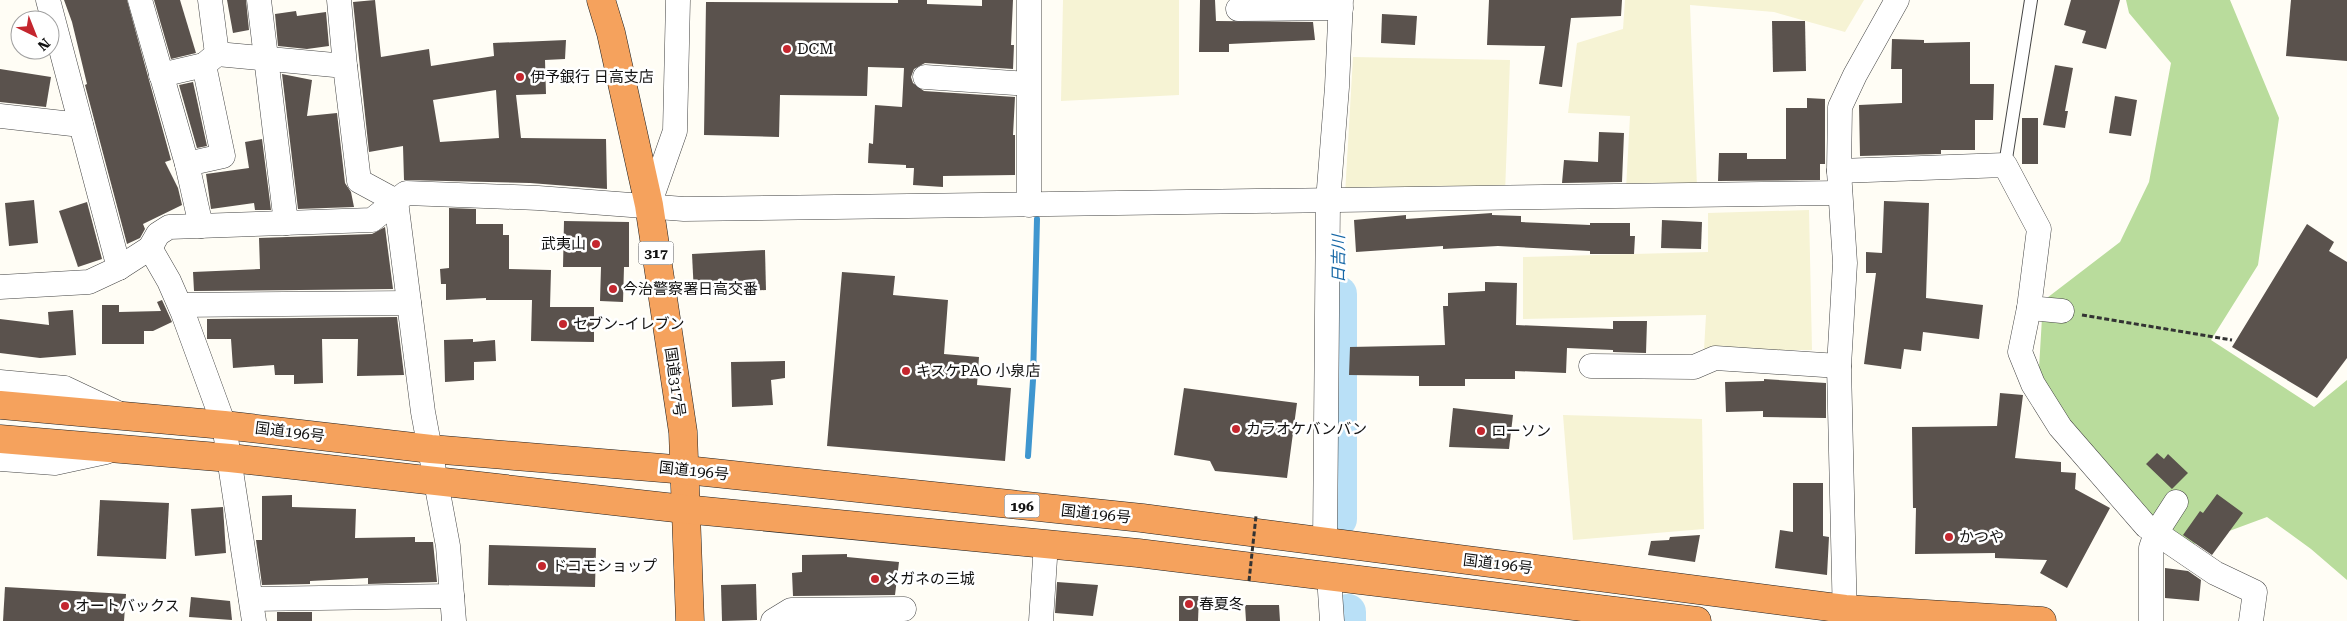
<svg xmlns="http://www.w3.org/2000/svg" width="2347" height="621" font-family="'Roboto Serif','Noto Sans JP',serif">
<style>
.farmland{fill:#f6f3d4}
.forest{fill:#b9dc9c}
.lines{fill:none;stroke-linecap:round;stroke-linejoin:round}
.stream{stroke:#3f96cf;stroke-width:6}
.river{stroke:#b9e0f7;stroke-width:36}
.building{fill:#5a524d;fill-rule:evenodd}
.lane-casing{stroke:#444;stroke-width:14}
.street-casing{stroke:#444;stroke-width:25}
.highway-casing{stroke:#222;stroke-width:29}
.path{stroke:#333;stroke-width:3;stroke-dasharray:5 2.5;stroke-linecap:butt}
.lane{stroke:#fff;stroke-width:12}
.street{stroke:#fff;stroke-width:24}
.highway{stroke:#f5a25d;stroke-width:28}
.path-bridge{stroke:#333;stroke-width:3;stroke-dasharray:5 2.5;stroke-linecap:butt}
.poi-dot{fill:#c4262e;stroke:#fff;stroke-width:2}
.labels{text-anchor:middle;stroke-width:5;stroke-linejoin:round;paint-order:stroke}
.shield{fill:#fff;stroke:#585858;stroke-width:1}
.shield-label{font-size:14px;font-weight:bold;fill:#111}
.poi-label{font-size:15px;fill:#111;stroke:#fff;text-anchor:start}
.street-label{font-size:15px;fill:#111;stroke:#fff}
.water-label{font-size:16px;font-style:italic;fill:#1768a6;stroke:#fff}
</style>
<rect width="100%" height="100%" fill="#fffdf5"/>
<!-- farmland -->
<g class="farmland">
<path d="M1063 0H1179V95L1061 101Z"/>
<path d="M1625 0H1864L1845 32 1774 12 1690 5 1697 187 1626 189 1630 116 1568 113 1577 43 1623 29Z"/>
<path d="M1353 57 1510 60 1505 193 1345 195Z"/>
<path d="M1809 210 1812 350H1704L1706 315 1523 319V257L1708 252V213Z"/>
<path d="M1563 415 1702 419 1704 529 1573 540Z"/>
</g>
<!-- forest -->
<path class="forest" d="M2126 0H2230L2279 118 2258 265 2211 340 2314 407 2347 380V580L2311 549 2267 517 2186 547 2146 509 2038 385 2043 301 2120 242 2149 182 2171 63 2129 13Z"/>
<g class="lines">
<!-- stream -->
<path class="stream" d="M1028 456 1033 380 1037 219"/>
<!-- river -->
<g class="river">
<path d="M1339 294V519"/>
<path d="M1348 612V621"/>
</g>
</g>
<!-- building -->
<g class="building">
<path d="M64 0H127L171 160 165 162 178 188 182 205 143 224 145 229 140 238 127 244 85 85 87 84 72 22Z"/>
<path d="M154 0H180L196 53 171 59Z"/>
<path d="M227 0H246L249 30 233 33Z"/>
<path d="M375 0 381 57 429 49 431 66 494 56 493 43 566 40 565 59 545 60 546 94 516 95 521 138 606 139 607 189 530 183 404 180 403 146 369 152 353 2ZM496 90 499 138 440 142 433 100Z"/>
<path d="M898 0H927V4L982 6V0H1013L1011 45H1014L1013 69 925 63 914 69 911 77 913 83 924 91 1015 97 1013 135H1015V175L943 176V187L913 185 914 168H906V165L868 163 869 143 873 144 875 105 902 107 904 68 868 67 867 96 780 95 779 137 704 135 706 2 898 3Z"/>
<path d="M1200 0H1215L1216 21 1313 22 1315 40 1229 44V52H1199Z"/>
<path d="M1489 0H1622L1621 16 1571 18 1562 87 1539 84 1545 46 1487 45Z"/>
<path d="M2071 0H2120L2106 49 2082 43 2086 31 2064 25Z"/>
<path d="M2291 0H2347V61L2286 56Z"/>
<path d="M296 11 297 16 326 12 329 46 307 49 278 46 275 14Z"/>
<path d="M1382 14 1417 16 1415 45 1381 43Z"/>
<path d="M1772 21H1805L1806 71 1773 72Z"/>
<path d="M1892 39 1924 40V43L1970 42V84H1994L1993 120H1975V150H1941V154L1860 156 1859 105 1902 103V69H1891Z"/>
<path d="M2055 65 2073 68 2065 111H2068L2065 128 2043 125Z"/>
<path d="M0 69 51 77 46 107 0 102Z"/>
<path d="M282 74 312 80 307 116 337 113 345 183 351 192 354 207 298 209Z"/>
<path d="M193 82 207 146 197 148 179 85Z"/>
<path d="M2115 96 2137 100 2131 136 2109 133Z"/>
<path d="M1807 98 1825 99V164H1820V180L1718 181 1719 153H1747V159H1786V108H1807Z"/>
<rect x="2022" y="118" width="16" height="46"/>
<path d="M1599 132 1624 133 1622 182 1562 183 1564 160 1598 162Z"/>
<path d="M262 139 271 210H255L254 203 211 209 206 174 249 168 245 142Z"/>
<path d="M34 200 38 243 9 246 5 203Z"/>
<path d="M1884 201 1929 203 1926 298 1983 305 1979 339 1923 332 1921 351 1904 349 1901 369 1864 364 1876 273H1866V252L1882 253Z"/>
<path d="M87 202 102 259 78 267 59 211Z"/>
<path d="M449 208 476 209V224H503V235H509V269L551 270 550 307H594V342L531 341 532 300H486V298L446 300V284H441L440 269 449 268Z"/>
<path d="M1492 213V215L1521 216V222L1590 225V223H1630V236H1635L1634 254H1590V251L1498 246 1443 249V246L1356 252 1354 220 1406 215V219Z"/>
<path d="M1662 220 1702 222 1701 249 1661 248Z"/>
<path d="M564 221 629 222V267H624L623 302 600 301 601 267H563Z"/>
<path d="M2307 224 2334 242 2329 251 2347 262V358L2317 398 2232 347Z"/>
<path d="M385 227 393 289 194 291 193 272 260 269 259 238 372 234Z"/>
<path d="M765 250 766 290 694 294 692 254Z"/>
<path d="M842 272 895 276 893 295 948 300 944 354 979 357 977 385 1011 388 1005 461 827 446Z"/>
<path d="M1485 282 1517 283 1516 325 1613 329V321H1647L1646 353 1613 352V350L1567 348 1566 373 1515 371V379H1465V386H1419V376L1349 375 1350 347 1445 345 1443 306H1448V293L1485 291Z"/>
<path d="M162 300 172 322 153 331H144V344H102V305H119V312L161 311 157 302Z"/>
<path d="M73 310 76 355 40 358 0 353V319L49 325 48 312Z"/>
<path d="M397 317 404 375 357 376 358 339H322L323 383 294 384V375H275L274 365 233 368 231 339H207V319Z"/>
<path d="M473 339V342L495 340 496 361 474 362V380L445 382 444 340Z"/>
<path d="M785 361V378L771 380 773 405 732 407 731 362Z"/>
<path d="M1764 379 1826 383V418L1763 417V411L1726 412 1725 382 1764 381Z"/>
<path d="M1184 388 1297 403 1287 478 1215 471 1210 461 1174 455Z"/>
<path d="M2000 393 2023 395 2015 458 2061 462V472L2076 473 2075 489 2110 508 2067 588 2040 573 2047 560 1995 558V553L1915 554 1916 508H1913L1912 427 1997 426Z"/>
<path d="M1453 408 1513 415 1509 449 1449 447Z"/>
<path d="M2157 453 2164 459 2168 454 2188 473 2172 489 2146 464Z"/>
<path d="M1793 483H1823V536L1829 537 1827 575 1775 568 1780 530 1793 532Z"/>
<path d="M2217 494 2243 513 2212 555 2183 535 2200 511 2203 513Z"/>
<path d="M292 495V507L356 509 355 538 415 537V542H433L437 582 368 584V578L310 581V584L262 585 256 540H262V496Z"/>
<path d="M100 500 169 503 166 559 97 556Z"/>
<path d="M223 507 226 553 195 556 191 509Z"/>
<path d="M1700 535 1695 562 1648 555 1651 541 1669 540 1670 537Z"/>
<path d="M489 545 596 548 595 587 488 585Z"/>
<path d="M847 554V557L899 562 895 595 793 596 792 573 802 572V555Z"/>
<path d="M2165 568 2188 571 2201 580 2199 601 2165 598Z"/>
<path d="M1057 582 1098 585 1093 616 1055 613Z"/>
<path d="M756 584 757 620 722 621 721 585Z"/>
<path d="M5 587 126 594 124 621H3Z"/>
<path d="M1179 596H1199L1198 621H1179Z"/>
<path d="M191 597 230 601 232 620 189 617Z"/>
<path d="M1245 605H1279L1280 621H1246Z"/>
<rect x="277" y="612" width="35" height="9"/>
</g>
<g class="lines">
<defs>
<path id="lane" d="M2005 165 2031 0"/>
<g id="street">
<path d="M48 0 119 268"/>
<path d="M140 0 187 164"/>
<path d="M259 0 286 223"/>
<path d="M339 0 345 66"/>
<path d="M1029 0V205"/>
<path d="M1238 9 1341 8"/>
<path d="M217 54 345 66 359 181 396 201 423 412 448 546 454 621"/>
<path d="M161 75 204 65"/>
<path d="M925 77 1028 84"/>
<path d="M0 116 81 125"/>
<path d="M1839 171 2005 165 2039 229 2029 308 2062 311"/>
<path d="M649 205 675 131 678 0"/>
<path d="M201 226 187 164 223 156 204 65 217 54 210 0"/>
<path d="M150 248 169 281 183 313 224 425 254 621"/>
<path d="M0 287 89 282 119 268 150 248 158 234 169 227 372 220 406 193 538 198 684 209 1840 193"/>
<path d="M180 305 409 303"/>
<path d="M2029 308 2020 352 2033 384 2060 427 2146 526 2215 573 2255 592 2251 621"/>
<path d="M1591 366 1694 367 1715 358 1839 366"/>
<path d="M0 382 65 388 118 413"/>
<path d="M0 459 55 463 106 452"/>
<path d="M1325 542 1328 201 1337 87 1341 0"/>
<path d="M1329 576 1332 621"/>
<path d="M251 599 452 596"/>
<path d="M773 621 791 610 904 609"/>
<path d="M1041 621 1046 543"/>
<path d="M1845 621 1839 366 1845 263 1839 171 1840 107 1855 75 1897 0"/>
<path d="M2151 621V548L2156 533 2176 502"/>
</g>
<g id="highway">
<path d="M601 0 611 33 649 205 683 432 690 621"/>
<path d="M0 405 224 425 431 449 686 470 1142 518 1845 609 2042 621"/>
<path d="M0 439 230 458 684 509 1138 553 1697 621"/>
</g>
</defs>
<!-- lane casing -->
<use href="#lane" class="lane-casing"/>
<!-- street casing -->
<use href="#street" class="street-casing"/>
<!-- highway casing -->
<use href="#highway" class="highway-casing"/>
<!-- path -->
<path class="path" d="M2082 315 2232 340"/>
<!-- lane -->
<use href="#lane" class="lane"/>
<!-- street -->
<use href="#street" class="street"/>
<!-- highway -->
<use href="#highway" class="highway"/>
<!-- path-bridge -->
<path class="path-bridge" d="M1249 581 1256 516"/>
</g>
<!-- markers -->
<g class="poi-dot">
<circle cx="787" cy="49" r="5"/>
<circle cx="520" cy="77" r="5"/>
<circle cx="596" cy="244" r="5"/>
<circle cx="613" cy="289" r="5"/>
<circle cx="563" cy="324" r="5"/>
<circle cx="906" cy="371" r="5"/>
<circle cx="1236" cy="429" r="5"/>
<circle cx="1481" cy="431" r="5"/>
<circle cx="1949" cy="537" r="5"/>
<circle cx="542" cy="566" r="5"/>
<circle cx="875" cy="579" r="5"/>
<circle cx="1189" cy="604" r="5"/>
<circle cx="65" cy="606" r="5"/>
</g>
<g class="labels">
<!-- shield labels -->
<g class="shield">
<rect x="638.5" y="241.5" width="35" height="23" rx="4"/>
<rect x="1004.5" y="494.5" width="35" height="23" rx="4"/>
</g>
<g class="shield-label">
<text x="656" y="258">317</text>
<text x="1022" y="511">196</text>
</g>
<!-- poi labels -->
<g class="poi-label">
<text x="797" y="54">DCM</text>
<text x="530" y="82">伊予銀行 日高支店</text>
<text x="586" y="249" text-anchor="end">武夷山</text>
<text x="623" y="294">今治警察署日高交番</text>
<text x="573" y="329">セブン-イレブン</text>
<text x="916" y="376">キスケPAO 小泉店</text>
<text x="1246" y="434">カラオケバンバン</text>
<text x="1491" y="436">ローソン</text>
<text x="1959" y="542">かつや</text>
<text x="552" y="571">ドコモショップ</text>
<text x="885" y="584">メガネの三城</text>
<text x="1199" y="609">春夏冬</text>
<text x="75" y="611">オートバックス</text>
</g>
<!-- street labels -->
<g class="street-label">
<text transform="translate(675 382) rotate(82)" y="5">国道317号</text>
<text transform="translate(290 432) rotate(7)" y="5">国道196号</text>
<text transform="translate(694 471) rotate(6)" y="5">国道196号</text>
<text transform="translate(1096 514) rotate(6)" y="5">国道196号</text>
<text transform="translate(1498 564) rotate(7)" y="5">国道196号</text>
</g>
<!-- water labels -->
<g class="water-label">
<text transform="translate(1338 259) rotate(-90)" y="6">日吉川</text>
</g>
</g>
<!-- north arrow -->
<g transform="translate(35 35) rotate(137)"><circle r="24" fill="#ffffff" stroke="#a0a0a0"/>
<path d="M0-4L9 19L0 12L-9 19Z" fill="#c4262e"/>
<text y="-8" font-size="14" font-weight="bold" text-anchor="middle" fill="#111111">N</text>
</g>
</svg>
